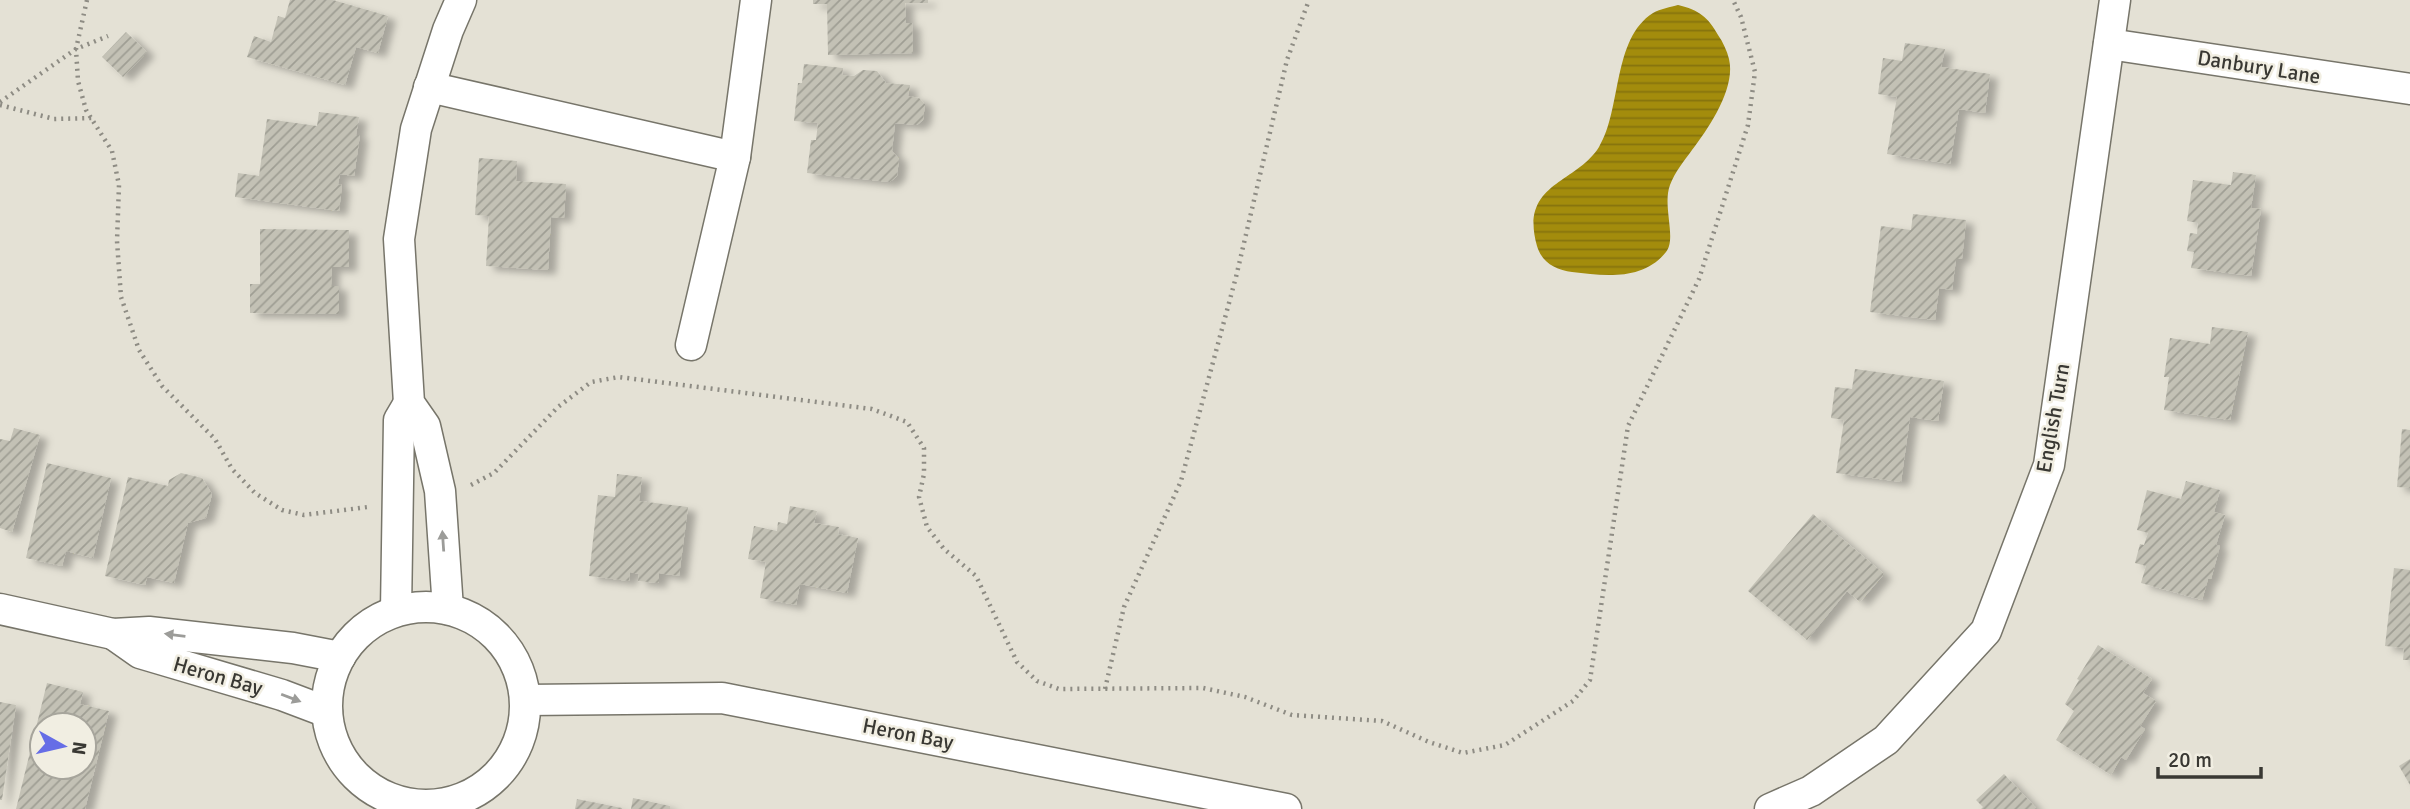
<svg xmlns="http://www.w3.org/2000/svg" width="2410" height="809" font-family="Signika,sans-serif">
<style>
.water{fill:url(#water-rules)}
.building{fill:url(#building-hatch);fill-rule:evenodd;filter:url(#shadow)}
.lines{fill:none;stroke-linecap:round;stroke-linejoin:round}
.minor-casing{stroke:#77756a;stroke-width:33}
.path{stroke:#8e8c84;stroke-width:4.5;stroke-dasharray:2 5;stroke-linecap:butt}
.minor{stroke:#fff;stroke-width:30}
.oneway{fill:#9c9c99}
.labels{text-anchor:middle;stroke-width:5;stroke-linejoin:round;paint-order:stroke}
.street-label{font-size:21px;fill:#393833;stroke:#f1eee2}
</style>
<defs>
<pattern id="water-rules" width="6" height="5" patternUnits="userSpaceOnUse" patternTransform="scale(1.75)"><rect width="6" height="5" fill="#a38c0c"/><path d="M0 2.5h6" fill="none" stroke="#86730d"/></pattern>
<pattern id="building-hatch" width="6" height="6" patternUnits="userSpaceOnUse" patternTransform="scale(1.75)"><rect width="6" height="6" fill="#c3c1b5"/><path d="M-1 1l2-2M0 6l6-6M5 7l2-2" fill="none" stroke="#9f9e94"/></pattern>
<filter id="shadow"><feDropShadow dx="8" dy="4.5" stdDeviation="3.5" flood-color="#0004"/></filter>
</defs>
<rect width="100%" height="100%" fill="#e4e1d5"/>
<!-- water -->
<path class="water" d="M1678 5C1699 10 1708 17 1718 35 1723 42 1727 51 1729 59 1736 88 1709 128 1692 150 1684 161 1675 172 1670 185 1662 206 1677 239 1666 252 1643 281 1604 276 1572 272 1556 270 1542 263 1537 246 1519 183 1576 184 1599 147 1622 109 1612 39 1653 13 1660 9 1671 7 1678 5Z"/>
<!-- building -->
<g class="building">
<path d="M290 0H333L388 16 378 53 356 47 345 85 247 57 254 36 271 42 278 16 285 18Z"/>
<path d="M813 0H928V3H905L906 23H912L913 53 828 55 827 4H813Z"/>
<path d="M126 32 147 52 123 77 102 57Z"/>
<path d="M1905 43 1945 49 1941 67 1990 74 1985 113 1959 109 1950 164 1887 154 1897 97 1878 94 1883 58 1902 61Z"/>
<path d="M804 64 843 68 842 75 854 76 863 70 877 71 886 83 910 85 908 96 919 98 925 104 923 120 917 125 895 123 892 151 899 159 897 176 890 182 807 173 811 140H816L818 123 794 121 798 83H802Z"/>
<path d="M319 112 359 117 356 135H360L354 176 340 174 338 184 342 185 339 211 235 197 238 173 259 176 267 119 317 126Z"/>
<path d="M479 158 517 161 516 181 566 184 564 218 551 217 548 270 486 266 489 216 475 215Z"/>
<path d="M2233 172 2256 175 2251 208 2261 209 2251 276 2191 268 2194 252 2187 251 2190 233 2197 234 2198 223 2187 221 2193 180 2231 185Z"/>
<path d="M1913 214 1966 220 1962 259H1956L1952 290 1939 288 1935 320 1870 312 1881 226 1911 230Z"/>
<path d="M260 229 349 230V267H332L331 286H339V314L250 313V284H260Z"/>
<path d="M2212 327 2248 332 2230 420 2164 410 2169 377H2164L2170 338 2210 344Z"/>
<path d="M1855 369 1944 381 1938 421 1910 417 1901 482 1836 473 1844 420 1831 418 1835 387 1852 389Z"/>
<path d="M14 428 40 435 12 532 0 528V439L10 441Z"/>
<path d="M2402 429 2410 430V488L2397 487Z"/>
<path d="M47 463 111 478 93 558 66 551 62 566 26 558Z"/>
<path d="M181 473 202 478 212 494 206 518 188 523 174 583 147 577 145 585 105 576 128 477 168 486 169 480Z"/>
<path d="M617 474 642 477 639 501 688 507 679 576 659 573V583L638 581 639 574 630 572 629 581 589 576 598 495 615 497Z"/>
<path d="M2186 481 2220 490 2214 512 2225 515 2216 545 2220 546 2211 579H2208L2202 600 2141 583 2146 566 2135 563 2140 544 2144 545 2148 533 2137 530 2147 490 2181 499Z"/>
<path d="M790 506 817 511 814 523 839 527 838 534 858 538 847 593 800 584 796 605 760 598 766 562 748 559 754 526 777 531 778 522 787 524Z"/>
<path d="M1813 514 1884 574 1860 602 1847 591 1807 640 1748 591Z"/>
<path d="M2394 568 2410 570V660H2403L2404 648 2385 646Z"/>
<path d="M2098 645 2152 679 2143 693 2156 701 2140 726 2145 729 2126 760 2121 757 2111 775 2056 740 2074 711 2065 704 2079 680 2077 679Z"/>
<path d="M47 683 83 692 80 704 109 711 85 809H16ZM42 725H84V767H42Z"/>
<path d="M0 702 16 705 2 800H0Z"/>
<path d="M2410 759V785L2399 766Z"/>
<path d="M2004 774 2037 809H1981L1983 807 1976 800Z"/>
<path d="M633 798 670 806V809H631Z"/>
<path d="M577 799 622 808V809H575Z"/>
</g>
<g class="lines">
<defs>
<g id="minor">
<path d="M2109 44 2410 89"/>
<path d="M429 87 735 157"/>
<path d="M691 345 735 157 756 0"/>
<circle cx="426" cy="706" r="99"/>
<path d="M0 609 113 634 149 632 293 648 340 657"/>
<path d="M448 609 440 491 425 426 409 403 399 239 416 129 448 30 461 0"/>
<path d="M396 611 399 420 409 403"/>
<path d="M113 634 140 653 282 695 327 712"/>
<path d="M526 700 722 698 1286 809"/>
<path d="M1770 809 1811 791 1886 740 1986 631 2049 465 2115 0"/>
</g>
</defs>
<!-- minor casing -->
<use href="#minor" class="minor-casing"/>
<!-- path -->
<g class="path">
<path d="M87 0 76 49 78 81 86 110 112 151 119 185 117 241 121 297 139 350 162 386 215 439 232 469 255 493 282 510 304 515 368 507"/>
<path d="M0 102 76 49 108 36"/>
<path d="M0 105 54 119 92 118"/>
<path d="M471 485 494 473 558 407 591 382 619 377 872 409 907 422 924 448V474L919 497 927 527 944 549 976 576 1017 662 1037 681 1059 689 1203 688 1245 697 1292 715 1382 721 1429 742 1463 753 1505 745 1573 701 1590 680 1628 426 1699 279 1748 125 1755 72 1741 17 1733 0"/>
<path d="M1105 689 1124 607 1181 481 1236 277 1287 60 1309 0"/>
</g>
<!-- minor -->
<use href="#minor" class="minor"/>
</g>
<!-- one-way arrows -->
<defs><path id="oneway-solid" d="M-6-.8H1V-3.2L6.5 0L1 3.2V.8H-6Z" transform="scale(1.75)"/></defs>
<g class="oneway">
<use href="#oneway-solid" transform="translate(443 541) rotate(-94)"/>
<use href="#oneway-solid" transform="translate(175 635) rotate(-173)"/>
<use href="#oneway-solid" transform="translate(291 698) rotate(21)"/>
</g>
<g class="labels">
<!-- street labels -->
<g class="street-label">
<text transform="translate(2259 67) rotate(9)" y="7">Danbury Lane</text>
<text transform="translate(2053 418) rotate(-80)" y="7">English Turn</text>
<text transform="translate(218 676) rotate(16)" y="7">Heron Bay</text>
<text transform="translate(908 734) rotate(11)" y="7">Heron Bay</text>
</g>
</g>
<!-- north arrow -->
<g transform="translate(63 746) rotate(98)"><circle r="33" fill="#f1eee2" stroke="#a7a59c" stroke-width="2"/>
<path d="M0-5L12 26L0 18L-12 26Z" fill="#666de6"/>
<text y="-10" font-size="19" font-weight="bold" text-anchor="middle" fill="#393833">N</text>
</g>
<!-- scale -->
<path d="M2158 767v10h103v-10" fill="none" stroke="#393833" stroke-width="3.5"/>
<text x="2168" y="767" font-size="21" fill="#393833" stroke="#f1eee2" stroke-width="5" paint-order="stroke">20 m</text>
</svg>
